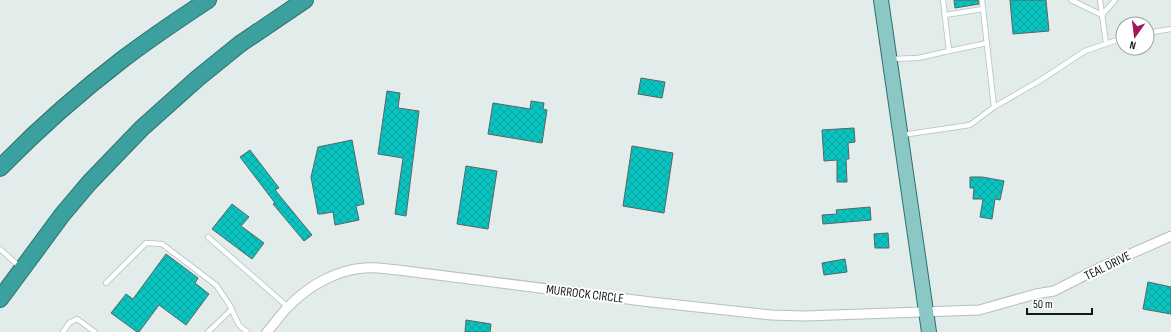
<svg xmlns="http://www.w3.org/2000/svg" width="1171" height="332" font-family="'Sofia Sans Condensed',sans-serif">
<style>
.building{fill:url(#building-cross-hatch);stroke:#5b6363}
.lines{fill:none;stroke-linecap:round;stroke-linejoin:round}
.lane-casing{stroke:#b6bfbf;stroke-width:6}
.street-casing{stroke:#b6bfbf;stroke-width:11}
.primary-casing{stroke:#2e716f;stroke-width:16}
.highway-casing{stroke:#2e716f;stroke-width:18}
.lane{stroke:#fff;stroke-width:4.5}
.street{stroke:#fff;stroke-width:9}
.primary{stroke:#8ac7c5;stroke-width:14}
.highway{stroke:#3ca19e;stroke-width:16}
.labels{text-anchor:middle;stroke-width:4;stroke-linejoin:round;paint-order:stroke}
.street-label{font-size:13px;fill:#141717;stroke:#fff}
</style>
<defs>
<pattern id="building-cross-hatch" width="8" height="8" patternUnits="userSpaceOnUse"><rect width="8" height="8" fill="#0ac3bf"/><path d="M0 0l8 8M0 8l8-8" fill="none" stroke="#09a7a3"/></pattern>
</defs>
<rect width="100%" height="100%" fill="#e2eceb"/>
<!-- building -->
<g class="building">
<path d="M954 0H978L979 4 955 8Z"/>
<path d="M1010 0H1046L1049 31 1013 34Z"/>
<path d="M641 78 665 82 662 98 638 94Z"/>
<path d="M387 91 400 93 398 108 419 111 406 216 395 214 403 158 378 154Z"/>
<path d="M531 101 544 103 543 109 547 110 542 143 488 134 493 103 530 109Z"/>
<path d="M854 128 855 142 848 143 849 159H846L847 182H837V160L824 161 822 130Z"/>
<path d="M352 140 364 204 356 206 359 220 335 225 333 212 321 214H318L311 177 318 147Z"/>
<path d="M632 146 673 153 664 213 623 206Z"/>
<path d="M250 150 279 188 275 190 312 235 304 241 273 204 275 203 240 157Z"/>
<path d="M466 166 497 171 488 229 457 224Z"/>
<path d="M970 177H982L1004 181 1000 200 995 199 992 219 980 217 983 199H973L974 188H970Z"/>
<path d="M232 204 249 217 241 226 264 243 252 259 212 229Z"/>
<path d="M870 207 871 220 823 224 822 215 837 214 836 210Z"/>
<path d="M888 233 889 248H875L874 234Z"/>
<path d="M166 254 198 278 195 283 209 294 186 325 159 305 139 332H137L111 313 126 294 133 299Z"/>
<path d="M845 259 847 272 824 275 822 263Z"/>
<path d="M1148 282 1171 287V314L1143 309Z"/>
<path d="M466 320 491 324 490 332H465Z"/>
</g>
<g class="lines">
<defs>
<g id="lane">
<path d="M982 0 994 107"/>
<path d="M1071 0 1102 15 1115 0"/>
<path d="M1100 0 1106 43"/>
<path d="M945 15 983 9"/>
<path d="M1147 33 1171 29"/>
<path d="M949 51 987 43"/>
<path d="M891 59 918 58 949 51 943 0"/>
<path d="M902 135 970 125 994 107 1041 80 1085 51 1123 38"/>
<path d="M208 237 288 307"/>
<path d="M0 249 20 267"/>
<path d="M106 283 146 243 162 244 216 285 229 304 239 325 247 332"/>
<path d="M63 332 69 323 77 319 95 332"/>
<path d="M208 332 232 309"/>
</g>
<path id="street" d="M267 332C275 323 282 312 291 304 310 285 337 270 364 268 375 267 387 269 398 270L651 302 771 315 804 316 979 310 1036 294 1054 291 1101 267 1171 236"/>
<path id="primary" d="M881 0 929 332"/>
<g id="highway">
<path d="M0 168C38 129 80 92 123 59 151 38 179 19 208 0"/>
<path d="M0 299 62 215 89 183 142 128 198 78 240 44 305 0"/>
</g>
</defs>
<!-- lane casing -->
<use href="#lane" class="lane-casing"/>
<!-- street casing -->
<use href="#street" class="street-casing"/>
<!-- primary casing -->
<use href="#primary" class="primary-casing"/>
<!-- highway casing -->
<use href="#highway" class="highway-casing"/>
<!-- lane -->
<use href="#lane" class="lane"/>
<!-- street -->
<use href="#street" class="street"/>
<!-- primary -->
<use href="#primary" class="primary"/>
<!-- highway -->
<use href="#highway" class="highway"/>
</g>
<g class="labels">
<!-- street labels -->
<g class="street-label">
<text transform="translate(1107 265) rotate(-26)" y="5">TEAL DRIVE</text>
<text transform="translate(585 293) rotate(7)" y="5">MURROCK CIRCLE</text>
</g>
</g>
<!-- north arrow -->
<g transform="translate(1135 36) rotate(194)"><circle r="19" fill="#ffffff" stroke="#a1a2a2"/>
<path d="M0-3L7 15L0 10L-7 15Z" fill="#a2155c"/>
<text y="-6" font-size="11" font-weight="bold" text-anchor="middle" fill="#141717">N</text>
</g>
<!-- scale -->
<path d="M1027 308v6h65v-6" fill="none" stroke="#141717" stroke-width="2"/>
<text x="1033" y="308" font-size="12" fill="#141717" stroke="#ffffff" stroke-width="3" paint-order="stroke">50 m</text>
</svg>
